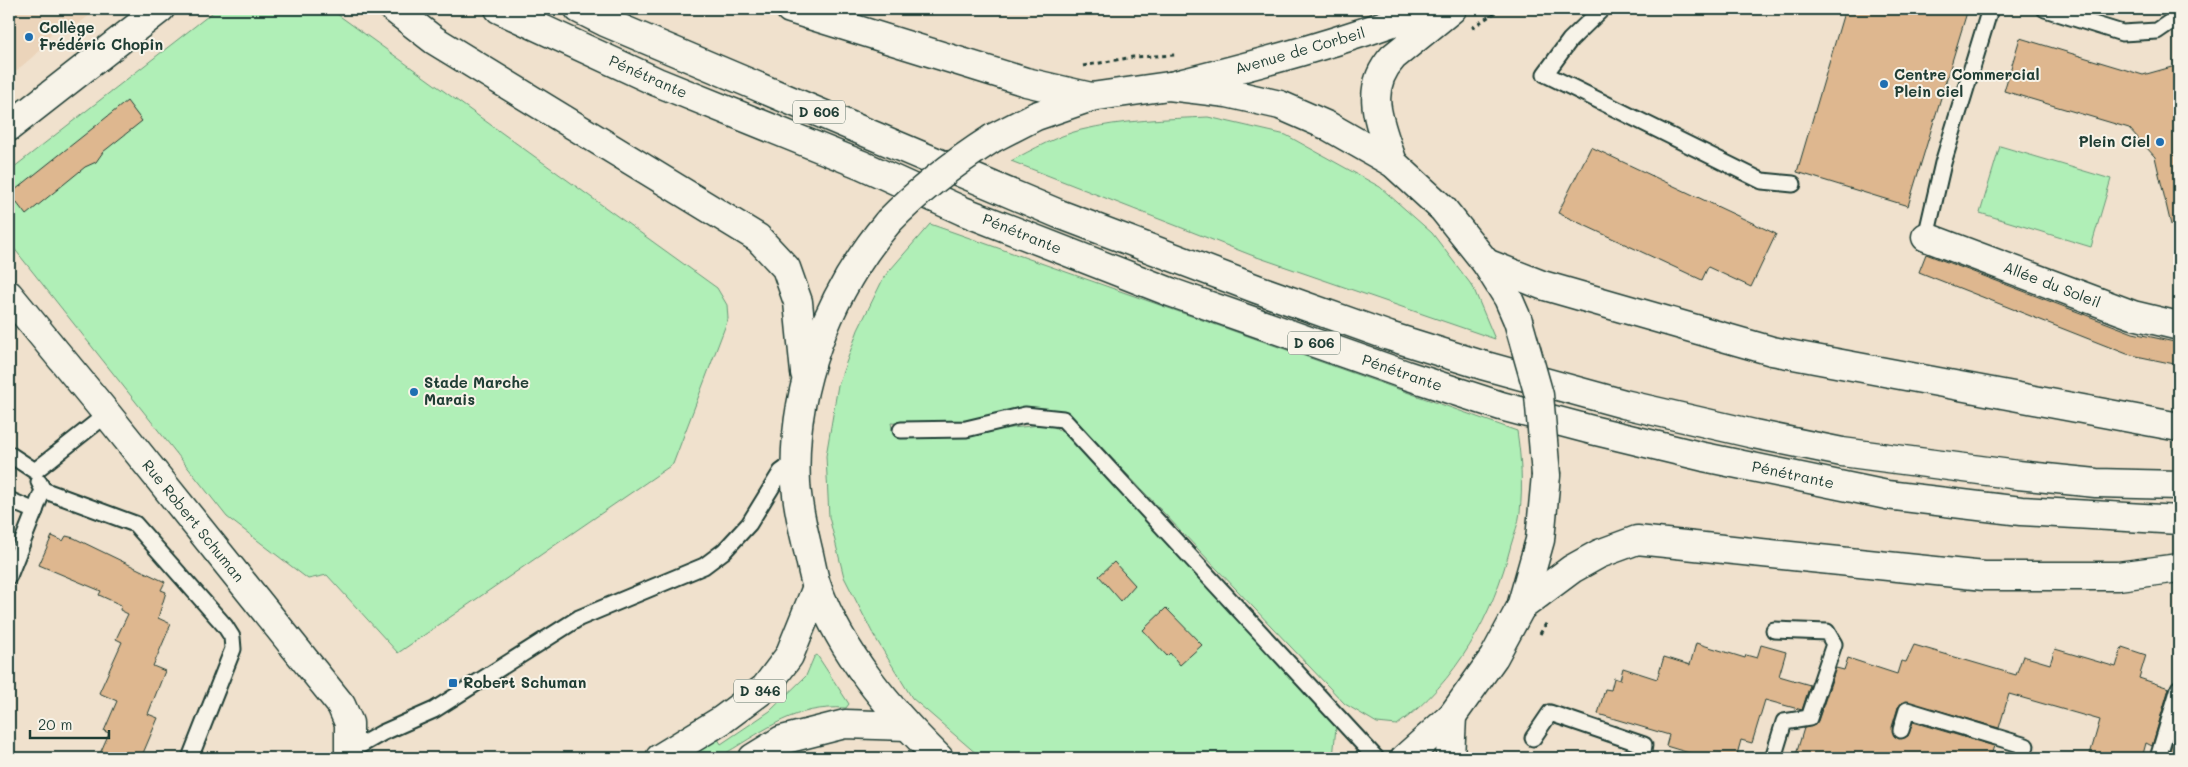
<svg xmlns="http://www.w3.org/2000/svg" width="2188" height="767" font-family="Mali,sans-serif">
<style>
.built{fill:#ebd4ba}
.green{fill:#b0efb7;stroke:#689676}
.building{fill:#deb78f;stroke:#1f3d34}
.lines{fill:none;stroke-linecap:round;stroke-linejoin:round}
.lane-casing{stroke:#1f3d34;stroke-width:19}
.street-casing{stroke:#1f3d34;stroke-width:31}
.secondary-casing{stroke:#1f3d34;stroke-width:31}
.primary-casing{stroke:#1f3d34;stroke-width:31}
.path{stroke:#1f3d34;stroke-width:3;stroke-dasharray:4 4;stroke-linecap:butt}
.lane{stroke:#f7f3e8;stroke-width:15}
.street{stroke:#f7f3e8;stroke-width:28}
.secondary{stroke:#f7f3e8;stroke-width:28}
.primary{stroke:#f7f3e8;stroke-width:28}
.primary-bridge-casing{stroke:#1f3d34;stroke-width:31;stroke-linecap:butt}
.primary-bridge{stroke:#f7f3e8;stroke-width:28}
.poi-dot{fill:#1f6fb2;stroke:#f7f3e8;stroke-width:2}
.labels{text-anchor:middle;stroke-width:4;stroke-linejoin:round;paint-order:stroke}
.shield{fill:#f7f3e8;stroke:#60746a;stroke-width:1}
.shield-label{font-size:14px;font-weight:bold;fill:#1f3d34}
.poi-label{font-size:15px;font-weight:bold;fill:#1f3d34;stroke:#f7f3e8;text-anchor:start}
.street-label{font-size:15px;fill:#1f3d34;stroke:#f7f3e8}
</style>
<rect width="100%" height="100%" fill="#f0e1cd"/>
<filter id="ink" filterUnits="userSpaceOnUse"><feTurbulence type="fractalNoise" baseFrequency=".02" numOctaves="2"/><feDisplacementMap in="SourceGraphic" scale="10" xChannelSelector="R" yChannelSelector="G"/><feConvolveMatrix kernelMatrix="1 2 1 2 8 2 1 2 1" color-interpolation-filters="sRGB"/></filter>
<g filter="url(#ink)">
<!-- built -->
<path class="built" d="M9 9H98L74 27 59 19 43 48 9 77Z"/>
<!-- green -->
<g class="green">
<path d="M217 9H330L717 288 727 305 728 319 673 464 398 653 327 575 308 579 227 517 9 242V171Z"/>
<path d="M1208 117 1286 135 1380 187 1432 233 1473 287 1495 339 1251 255 1011 161C1033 149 1057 136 1081 130 1122 120 1166 119 1208 117Z"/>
<path d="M2000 146 2111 179 2091 247 1980 213Z"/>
<path d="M930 224 1517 431C1521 457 1523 486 1520 512 1519 523 1514 534 1511 545 1493 615 1457 682 1397 725L1377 723 1345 704 1070 414 1030 407 946 426 891 423 894 436 974 432 1050 424 1069 437 1336 727 1333 758H985L978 755 912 698 873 634 844 577 829 517 826 456 838 385 858 330 884 277Z"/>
<path d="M817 655 849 704 846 708C795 705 768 728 726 753L729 758H687L718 739 721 744 770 711 806 676 814 657Z"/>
</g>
<!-- building -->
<g class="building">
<path d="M1845 9H1968L1908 206 1797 172Z"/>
<path d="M2020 38 2143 75 2179 65V224L2171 225 2155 157 2129 128 2004 91Z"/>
<path d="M127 101 142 121 103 152 96 162 85 167 26 215 10 194Z"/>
<path d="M1591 147 1776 234 1751 287 1708 267 1702 280 1558 213Z"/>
<path d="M1926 254 2133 333 2179 343V365L2127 354 1934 278 1919 272Z"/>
<path d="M52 536 63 541 66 536 74 538 165 582 161 590 166 592 158 618 171 624 153 666 165 671 148 714 158 718 141 758H98L109 733 104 731 117 701 99 693 122 642 116 639 128 614 120 610 121 605 99 595 101 591 39 565Z"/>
<path d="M1114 562 1135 585 1121 601 1099 576Z"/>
<path d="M1166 608 1202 645 1180 665 1170 653 1167 656 1143 630Z"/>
<path d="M1696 643 1745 658 1746 655 1757 658 1761 645 1786 652 1779 676 1810 685 1802 710 1765 700 1752 743 1741 740 1736 758H1706L1666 746 1669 735 1598 714 1605 689 1611 690 1614 678 1620 680 1623 668 1657 679 1664 657 1690 665Z"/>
<path d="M1914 645 2016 675 2023 656 2050 664 2055 649 2116 667 2122 647 2146 655 2139 678 2169 688 2152 746 2146 743 2142 758H2089L2100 720 2009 694 1999 728 1905 701 1898 707 1892 727 1894 736 1899 739 1908 736 1913 722 1994 746 1990 758H1795L1804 728 1815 725 1818 721 1836 668 1844 670 1848 658 1897 674 1901 661 1906 662Z"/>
<path d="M2179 720V758H2178L2169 754Z"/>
</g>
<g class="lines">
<defs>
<g id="lane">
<path d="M1602 9 1570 40 1545 74 1762 181 1793 184"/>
<path d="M2045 9 2122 33 2157 31 2179 16"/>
<path d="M1926 237 1943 163 1990 9"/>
<path d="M901 430 966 429 1025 415 1063 419 1376 758"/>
<path d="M9 454 35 471 107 414"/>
<path d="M43 490 135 524 225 626 232 637 233 649 190 758"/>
<path d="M9 500 35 511"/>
<path d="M9 576 43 490 39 482"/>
<path d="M1901 730 1907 710 2026 746 2022 757 2026 758"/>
<path d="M1533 738 1550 713 1644 745 1642 758"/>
<path d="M350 751 382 733 434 710 579 618 704 566 724 551 749 524 781 472 796 461"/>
<path d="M1773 758 1784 722 1809 718 1834 644 1827 632 1774 630"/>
<path d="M2158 758 2179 688"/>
</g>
<g id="street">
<path d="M9 127 160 9"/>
<path d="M1926 237 2133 315 2179 326"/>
<path d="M9 295 107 414 341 705 349 723V758"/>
</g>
<g id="secondary">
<path d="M1171 86C1258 64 1344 42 1428 9"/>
<path d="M1393 163C1381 125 1362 91 1393 57L1452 9"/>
<path d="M1450 758 1452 716"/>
</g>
<g id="primary">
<path d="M394 9 434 40 758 238 786 268 798 302 805 373"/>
<path d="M499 9 657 82 862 165 963 211 1170 292 1406 375 1501 406 1592 430 1704 457 1887 495 2021 511 2179 520"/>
<path d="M579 9 605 22 1059 214 1257 289 1389 336 1482 365 1624 404 1754 434 1842 452 2018 475 2096 483 2179 485"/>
<path d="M790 9 1026 82 1091 97"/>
<path d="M993 138 1036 116 1091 97 1169 86 1227 93 1280 105 1328 126 1393 163 1443 209 1486 263 1508 298 1518 321"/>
<path d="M888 222C828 294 791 389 796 483 797 505 803 529 808 550 811 562 813 576 817 587 842 654 889 709 939 758"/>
<path d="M1486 263 1542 285 1772 351 2179 427"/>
<path d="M1521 607 1572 569 1599 554 1637 540 1984 576H2118L2179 568"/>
<path d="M660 758 722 720 765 688 789 656 817 587"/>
<path d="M753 758 782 740 845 724 907 726"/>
<path d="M1405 758 1452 716 1494 657 1521 607 1540 540 1546 475"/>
</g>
</defs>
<!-- lane casing -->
<use href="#lane" class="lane-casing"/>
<!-- street casing -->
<use href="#street" class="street-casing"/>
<!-- secondary casing -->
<use href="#secondary" class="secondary-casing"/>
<!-- primary casing -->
<use href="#primary" class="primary-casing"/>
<!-- path -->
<g class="path">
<path d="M1472 28 1500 9"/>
<path d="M1083 66 1133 57 1176 55"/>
<path d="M1540 634 1547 622"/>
</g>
<!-- lane -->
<use href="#lane" class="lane"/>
<!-- street -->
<use href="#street" class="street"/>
<!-- secondary -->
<use href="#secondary" class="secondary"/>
<!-- primary -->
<use href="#primary" class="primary"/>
<defs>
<g id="primary-bridge">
<path d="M888 222C920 189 954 163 993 138"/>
<path d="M1518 321 1539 395 1546 475"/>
</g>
</defs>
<!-- primary-bridge casing -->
<use href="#primary-bridge" class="primary-bridge-casing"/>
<!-- primary-bridge -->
<use href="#primary-bridge" class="primary-bridge"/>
</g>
</g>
<!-- markers -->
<g class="poi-dot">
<circle cx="29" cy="37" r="5"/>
<circle cx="1884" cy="84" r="5"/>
<circle cx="2160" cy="142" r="5"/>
<circle cx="414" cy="392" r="5"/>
<rect x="448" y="678" width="10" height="10" rx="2.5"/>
</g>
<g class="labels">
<!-- shield labels -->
<g class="shield">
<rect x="793" y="100.5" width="52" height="23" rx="4"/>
<rect x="1288" y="331.5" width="52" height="23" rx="4"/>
<rect x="734" y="679.5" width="52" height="23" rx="4"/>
</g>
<g class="shield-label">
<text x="819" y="117">D 606</text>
<text x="1314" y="348">D 606</text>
<text x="760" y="696">D 346</text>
</g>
<!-- poi labels -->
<g class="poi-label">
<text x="39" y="33">Collège<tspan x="39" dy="17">Frédéric Chopin</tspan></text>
<text x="1894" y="80">Centre Commercial<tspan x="1894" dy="17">Plein ciel</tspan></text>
<text x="2150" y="147" text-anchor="end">Plein Ciel</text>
<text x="424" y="388">Stade Marche<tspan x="424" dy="17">Marais</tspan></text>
<text x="463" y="688">Robert Schuman</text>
</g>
<!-- street labels -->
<g class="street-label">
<text transform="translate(1300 51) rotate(-16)" y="5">Avenue de Corbeil</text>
<text transform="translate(648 77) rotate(24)" y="5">Pénétrante</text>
<text transform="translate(1022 234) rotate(22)" y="5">Pénétrante</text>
<text transform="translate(2052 285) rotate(21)" y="5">Allée du Soleil</text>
<text transform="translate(1402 373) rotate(19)" y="5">Pénétrante</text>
<text transform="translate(1793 475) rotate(12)" y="5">Pénétrante</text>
<text transform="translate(193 521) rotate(51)" y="5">Rue Robert Schuman</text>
</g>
</g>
<!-- margin -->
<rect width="2188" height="767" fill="none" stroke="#f7f3e8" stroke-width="30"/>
<rect x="15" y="15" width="2158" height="737" fill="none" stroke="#1f3d34" stroke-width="2" filter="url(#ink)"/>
<!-- scale -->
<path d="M30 730v8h79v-8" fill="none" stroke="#1f3d34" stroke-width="2.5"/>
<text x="38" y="730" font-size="15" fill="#1f3d34" stroke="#f7f3e8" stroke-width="4" paint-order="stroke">20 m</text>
</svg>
